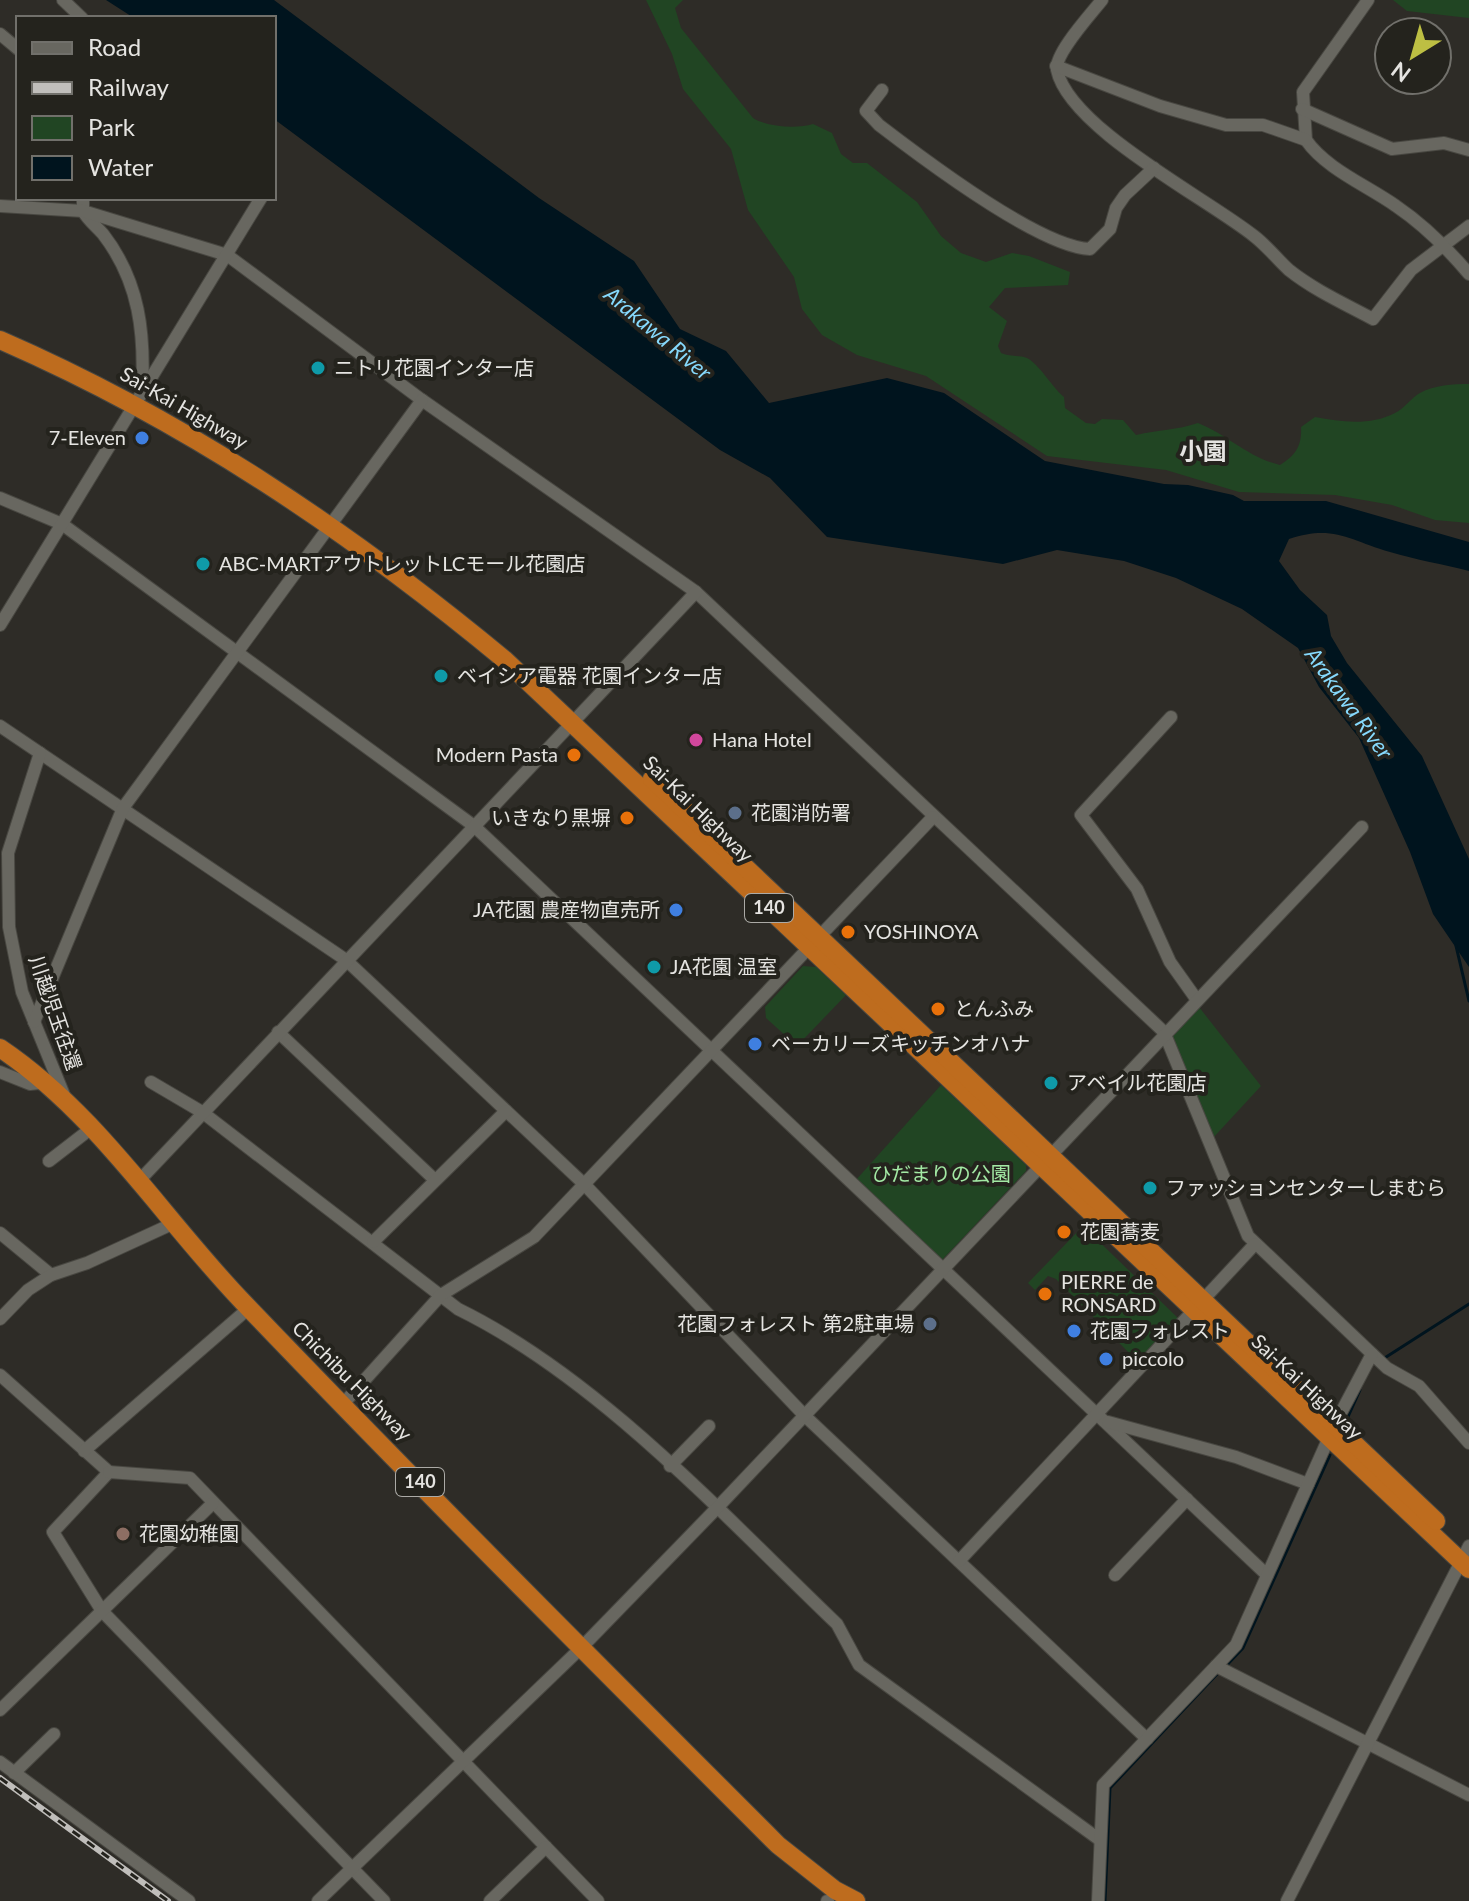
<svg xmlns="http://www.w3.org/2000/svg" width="1469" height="1901" font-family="Lato,'Noto Sans JP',sans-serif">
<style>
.green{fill:#214523}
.water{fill:#00141e}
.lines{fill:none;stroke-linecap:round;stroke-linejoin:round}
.stream{stroke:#00141e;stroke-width:3}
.minor-casing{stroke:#484741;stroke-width:14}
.highway-casing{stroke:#484741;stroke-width:20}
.minor{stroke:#686760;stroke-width:12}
.highway{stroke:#be6c1e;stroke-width:18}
.rail-casing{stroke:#c0bebb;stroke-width:6}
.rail{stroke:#24231d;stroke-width:3;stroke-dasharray:9;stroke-linecap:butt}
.culture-dot{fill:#0f9aa8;stroke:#24231d;stroke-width:3}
.shop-dot{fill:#3f7fe0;stroke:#24231d;stroke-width:3}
.hotel-dot{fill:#d1479c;stroke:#24231d;stroke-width:3}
.food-dot{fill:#e8710a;stroke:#24231d;stroke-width:3}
.service-dot{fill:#5c6f8a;stroke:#24231d;stroke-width:3}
.education-dot{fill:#8d6e63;stroke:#24231d;stroke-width:3}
.labels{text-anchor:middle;stroke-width:8;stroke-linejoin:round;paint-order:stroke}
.shield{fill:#24231d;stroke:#abaaa6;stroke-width:2}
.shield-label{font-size:18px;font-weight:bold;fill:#e5e4e1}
.poi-label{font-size:20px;fill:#e5e4e1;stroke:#24231d;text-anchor:start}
.street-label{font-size:20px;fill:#e5e4e1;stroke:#24231d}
.park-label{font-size:20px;fill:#a3e9a4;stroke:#24231d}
.water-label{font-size:22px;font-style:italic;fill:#86d9fc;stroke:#24231d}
.quarter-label{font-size:24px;font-weight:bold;fill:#e5e4e1;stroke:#24231d}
</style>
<rect width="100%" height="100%" fill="#2e2c27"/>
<!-- green -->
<g class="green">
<path d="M646 0H683L675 8 681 28 753 118C767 127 797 129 813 124L832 133 841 154 853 163H867L917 202 941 236 961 253 986 262 1012 253 1029 256 1070 272 1068 285 1005 288 989 307 1007 321 998 346 1001 353C1010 357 1020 355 1027 358 1039 364 1052 387 1064 397L1065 408 1086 423 1095 424 1102 419 1123 420 1136 435C1158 430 1177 430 1198 423 1228 435 1249 458 1280 465 1296 455 1302 446 1301 427L1315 417C1341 422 1370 426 1395 413 1405 408 1411 398 1420 393 1434 385 1453 384 1469 384V523L1435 520 1392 505 1335 495 1239 492 1166 470 1047 456 926 376 857 355 822 335 802 309 794 277 748 210 731 149 683 89 672 54Z"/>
<path d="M1393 0H1469V18L1407 11Z"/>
<path d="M803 966 816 967 846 995 797 1046 766 1018 765 1007Z"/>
<path d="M1199 1007 1261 1086 1212 1139 1170 1038Z"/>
<path d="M941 1085 1026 1165V1171L942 1260 855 1181Z"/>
<path d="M1083 1226 1179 1319 1138 1362 1056 1279 1048 1276 1035 1290 1028 1283Z"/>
</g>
<!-- water -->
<path class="water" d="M106 0H274L539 198 634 261 680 329 726 351 769 403 887 378 944 393 1045 461 1164 484 1188 485 1233 495 1244 501H1326L1469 542V571C1443 564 1416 560 1390 552 1349 540 1333 524 1289 539L1279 561 1300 590 1327 615 1331 636 1347 663 1422 756 1469 859V967L1433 914 1410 852 1359 738 1319 687 1298 648 1242 609 1176 578 1124 561 1057 550 1003 564 827 537 770 478 720 450 274 119V18H134Z"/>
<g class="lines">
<!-- stream -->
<g class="stream">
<path d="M1456 946 1469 1001"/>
<path d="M1383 1359 1469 1304"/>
<path d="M1347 1419 1360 1390"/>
<path d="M1225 1667 1243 1648 1330 1455"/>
<path d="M1105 1901 1110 1788 1219 1672"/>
</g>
<defs>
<g id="minor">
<path d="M63 0 82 18"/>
<path d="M1102 0C1091 14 1054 54 1057 70 1069 128 1208 199 1254 236 1267 246 1277 259 1289 270 1314 290 1345 304 1373 319L1411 270 1469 226"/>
<path d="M1368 0 1303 92 1306 140C1326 169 1368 186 1396 206 1424 225 1448 249 1469 274"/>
<path d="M0 34 18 49"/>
<path d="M1056 66 1160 106 1226 125H1263L1306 140"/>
<path d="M882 90 866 111 879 125C922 158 1039 247 1090 249L1110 229 1116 208 1125 195 1154 168"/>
<path d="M1302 109 1392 149 1444 143 1469 150"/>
<path d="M83 198V211C88 220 96 226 103 234 140 282 145 334 142 392"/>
<path d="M0 206 83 211 227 255 422 400 696 592 1164 1032 1248 1236 1387 1368 1419 1386 1469 1443"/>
<path d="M0 498 62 524 474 826 1267 1575"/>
<path d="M0 625 261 198"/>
<path d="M1171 717 1081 815 1137 889 1170 962 1197 1000"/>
<path d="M0 726 346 960 585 1185 805 1416 1147 1739"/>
<path d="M40 753 8 853 9 927 22 992 64 1095"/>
<path d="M34 1022 123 808 422 400"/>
<path d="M278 1032 435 1180"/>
<path d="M0 1072 30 1084 48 1082"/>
<path d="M151 1082 202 1112 458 1309C599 1378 724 1516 837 1624L859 1665 1100 1840"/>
<path d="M49 1161 93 1127"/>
<path d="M137 1183 696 592"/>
<path d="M0 1233 51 1275"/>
<path d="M373 1242 506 1111"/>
<path d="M1202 1301 1255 1244"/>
<path d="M0 1319 28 1290 51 1275 87 1263 172 1224"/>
<path d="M0 1375 109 1472 53 1532 102 1611 384 1901"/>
<path d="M343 1404 441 1295 534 1237 933 817"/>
<path d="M1108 1422 1236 1457 1308 1484"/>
<path d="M84 1451 249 1308"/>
<path d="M670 1466 709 1426"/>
<path d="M109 1472 190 1478 598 1901"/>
<path d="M959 1561 1194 1310"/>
<path d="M1115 1575 1187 1499"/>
<path d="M1216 1666 1469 1795"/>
<path d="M0 1710 213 1503"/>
<path d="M0 1762 189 1901"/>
<path d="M14 1773 54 1734"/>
<path d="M318 1901 582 1647 716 1509 1362 827"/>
<path d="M490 1901 546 1847"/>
<path d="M827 1901H828"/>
<path d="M1098 1901 1103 1785 1236 1645 1335 1424 1372 1354"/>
<path d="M1287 1901 1469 1546"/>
</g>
<g id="highway">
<path d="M0 340C186 421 349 531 505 660L1469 1569"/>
<path d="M652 779 1436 1521"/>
<path d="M0 1048C98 1114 161 1216 242 1301 418 1485 598 1665 778 1845L835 1890 856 1901"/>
</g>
</defs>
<!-- minor casing -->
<use href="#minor" class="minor-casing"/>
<!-- highway casing -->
<use href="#highway" class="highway-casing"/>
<!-- minor -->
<use href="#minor" class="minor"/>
<!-- highway -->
<use href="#highway" class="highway"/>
<defs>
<path id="rail" d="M0 1778 168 1901"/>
</defs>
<!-- rail casing -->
<use href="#rail" class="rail-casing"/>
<!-- rail -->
<use href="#rail" class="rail"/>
</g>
<!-- markers -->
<g class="culture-dot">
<circle cx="318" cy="368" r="8"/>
<circle cx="203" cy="564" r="8"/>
<circle cx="441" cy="676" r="8"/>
<circle cx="654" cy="967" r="8"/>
<circle cx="1051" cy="1083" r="8"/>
<circle cx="1150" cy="1188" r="8"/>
</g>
<g class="shop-dot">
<circle cx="142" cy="438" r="8"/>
<circle cx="676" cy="910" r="8"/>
<circle cx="755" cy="1044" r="8"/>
<circle cx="1074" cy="1331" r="8"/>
<circle cx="1106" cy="1359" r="8"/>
</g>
<circle class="hotel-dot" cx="696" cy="740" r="8"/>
<g class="food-dot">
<circle cx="574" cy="755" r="8"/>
<circle cx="627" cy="818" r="8"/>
<circle cx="848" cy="932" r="8"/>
<circle cx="938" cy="1009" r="8"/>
<circle cx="1064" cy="1232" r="8"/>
<circle cx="1045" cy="1294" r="8"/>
</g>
<g class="service-dot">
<circle cx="735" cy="813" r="8"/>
<circle cx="930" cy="1324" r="8"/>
</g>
<circle class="education-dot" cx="123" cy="1534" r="8"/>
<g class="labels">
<!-- shield labels -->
<g class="shield">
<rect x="745" y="894" width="48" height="28" rx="6"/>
<rect x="396" y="1468" width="48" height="28" rx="6"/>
</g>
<g class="shield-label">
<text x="769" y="914">140</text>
<text x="420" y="1488">140</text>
</g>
<!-- poi labels -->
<g class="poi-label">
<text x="334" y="375">ニトリ花園インター店</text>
<text x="126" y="445" text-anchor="end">7-Eleven</text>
<text x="219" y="571">ABC-MARTアウトレットLCモール花園店</text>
<text x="457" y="683">ベイシア電器 花園インター店</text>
<text x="712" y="747">Hana Hotel</text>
<text x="558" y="762" text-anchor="end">Modern Pasta</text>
<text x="751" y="820">花園消防署</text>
<text x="611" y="825" text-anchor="end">いきなり黒塀</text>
<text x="660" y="917" text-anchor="end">JA花園 農産物直売所</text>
<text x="864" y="939">YOSHINOYA</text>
<text x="670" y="974">JA花園 温室</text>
<text x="954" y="1016">とんふみ</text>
<text x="771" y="1051">ベーカリーズキッチンオハナ</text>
<text x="1067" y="1090">アベイル花園店</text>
<text x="1166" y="1195">ファッションセンターしまむら</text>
<text x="1080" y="1239">花園蕎麦</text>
<text x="1061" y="1289">PIERRE de<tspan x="1061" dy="23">RONSARD</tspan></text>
<text x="914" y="1331" text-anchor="end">花園フォレスト 第2駐車場</text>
<text x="1090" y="1338">花園フォレスト</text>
<text x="1122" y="1366">piccolo</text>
<text x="139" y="1541">花園幼稚園</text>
</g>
<!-- street labels -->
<g class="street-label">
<text transform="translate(184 408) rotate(30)" y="7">Sai-Kai Highway</text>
<text transform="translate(698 809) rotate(44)" y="7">Sai-Kai Highway</text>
<text transform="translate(55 1013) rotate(71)" y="7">川越児玉往還</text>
<text transform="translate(352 1381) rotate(45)" y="7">Chichibu Highway</text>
<text transform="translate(1307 1387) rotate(43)" y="7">Sai-Kai Highway</text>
</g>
<!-- park labels -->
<g class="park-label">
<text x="941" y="1181">ひだまりの公園</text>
</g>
<!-- water labels -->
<g class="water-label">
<text transform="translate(658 333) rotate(40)" y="8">Arakawa River</text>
<text transform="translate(1349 703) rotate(54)" y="8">Arakawa River</text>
</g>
<!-- quarter labels -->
<g class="quarter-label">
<text x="1203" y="460">小園</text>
</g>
</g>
<!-- legend -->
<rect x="16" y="16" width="260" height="184" fill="#24231d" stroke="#71706b" stroke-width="2"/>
<rect x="32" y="42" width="40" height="12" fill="#686760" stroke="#71706b" stroke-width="2"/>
<text x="88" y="56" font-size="24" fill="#e5e4e1">Road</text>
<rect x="32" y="82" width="40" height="12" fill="#c0bebb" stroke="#71706b" stroke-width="2"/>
<text x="88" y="96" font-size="24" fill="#e5e4e1">Railway</text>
<rect x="32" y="116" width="40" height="24" fill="#214523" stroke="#71706b" stroke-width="2"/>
<text x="88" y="136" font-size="24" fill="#e5e4e1">Park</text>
<rect x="32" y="156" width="40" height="24" fill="#00141e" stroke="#71706b" stroke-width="2"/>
<text x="88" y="176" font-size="24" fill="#e5e4e1">Water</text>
<!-- north arrow -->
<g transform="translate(1413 56) rotate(217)"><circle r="38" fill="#24231d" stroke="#71706b" stroke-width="2"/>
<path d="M0-6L14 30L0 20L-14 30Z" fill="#bdbf43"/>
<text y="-12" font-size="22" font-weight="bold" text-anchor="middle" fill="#e5e4e1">N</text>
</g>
</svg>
